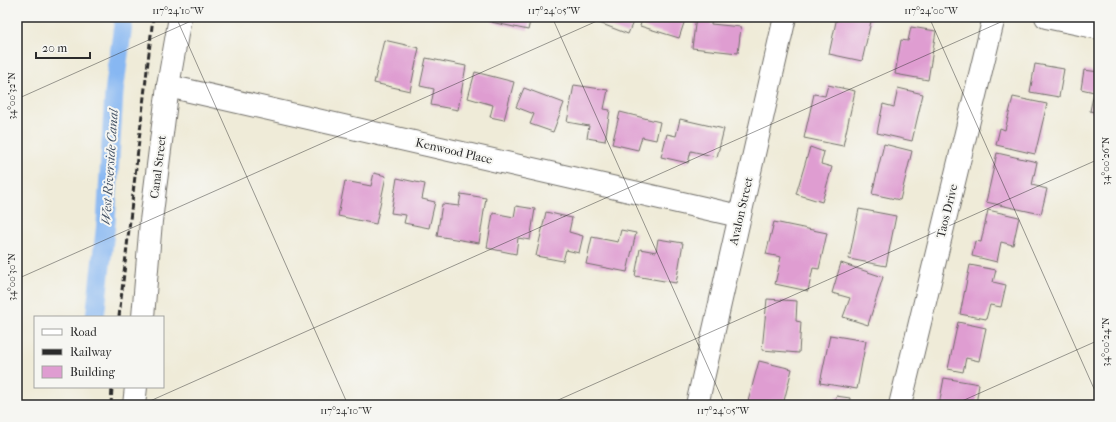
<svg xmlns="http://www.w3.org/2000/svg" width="1116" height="422" font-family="'IM FELL French Canon',serif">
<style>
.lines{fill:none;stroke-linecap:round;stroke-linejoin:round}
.canal{stroke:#87b7f2;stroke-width:19}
.building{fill:#df9dd1}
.minor-casing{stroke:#706e68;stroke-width:24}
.minor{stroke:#fff;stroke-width:22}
.rail{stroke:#2b2b2b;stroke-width:3;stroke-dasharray:6 3;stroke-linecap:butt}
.ticks{fill:none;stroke:#2b2b2b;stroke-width:1;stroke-opacity:0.45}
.labels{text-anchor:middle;stroke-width:4;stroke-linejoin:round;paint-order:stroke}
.street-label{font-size:12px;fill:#2b2b2b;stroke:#f6f6f2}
.water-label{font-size:13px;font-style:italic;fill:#475567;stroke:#f6f6f2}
.neatline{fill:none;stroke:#2b2b2b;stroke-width:1.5}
.ticks-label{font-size:10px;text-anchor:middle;fill:#2b2b2b}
</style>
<rect width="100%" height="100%" fill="#f6f6f2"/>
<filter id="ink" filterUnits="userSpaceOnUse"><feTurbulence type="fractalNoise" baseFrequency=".025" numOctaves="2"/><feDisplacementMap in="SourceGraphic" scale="8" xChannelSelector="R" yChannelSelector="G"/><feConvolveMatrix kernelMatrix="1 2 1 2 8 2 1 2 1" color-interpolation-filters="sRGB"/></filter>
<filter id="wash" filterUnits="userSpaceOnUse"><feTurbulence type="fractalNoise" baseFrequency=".012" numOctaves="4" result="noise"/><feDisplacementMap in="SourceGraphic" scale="16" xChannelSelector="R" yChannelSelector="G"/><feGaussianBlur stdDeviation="0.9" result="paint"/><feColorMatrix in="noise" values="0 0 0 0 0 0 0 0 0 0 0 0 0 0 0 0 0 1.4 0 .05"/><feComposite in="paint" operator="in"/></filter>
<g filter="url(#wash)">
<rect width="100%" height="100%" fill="#efebd8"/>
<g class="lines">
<!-- canal -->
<path class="canal" d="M95 317 106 223 114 93 124 17"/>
</g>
<g id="blocks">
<!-- building -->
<g class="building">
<path d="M492 17H531L528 30 491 22Z"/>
<path d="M590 17H635L628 34 589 19Z"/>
<path d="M643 17H686L679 38 640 26Z"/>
<path d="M696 17H712L711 24 741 27 738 53 692 48Z"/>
<path d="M837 17H872L862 61 829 54Z"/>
<path d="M911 27 936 31 928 80 895 74 901 40 908 41Z"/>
<path d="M384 40 419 48 410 91 374 83Z"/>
<path d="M426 58 466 66 458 110 431 105 434 89 420 86Z"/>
<path d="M1035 64 1064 69 1059 97 1030 92Z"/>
<path d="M1084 70 1099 72 1097 83 1099 84V113L1090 111 1094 92 1081 89Z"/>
<path d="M475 72 514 82 504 120 490 117 493 105 468 98Z"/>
<path d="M574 85 608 90 604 109 610 110 605 141 587 138 589 126 567 122Z"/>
<path d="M828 85 855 91 843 146 804 138 814 94 825 96Z"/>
<path d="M524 88 564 103 553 132 530 124 534 114 516 107Z"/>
<path d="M898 88 923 94 912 141 877 133 883 104 894 107Z"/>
<path d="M1013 97 1047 104 1035 154 996 145 1000 128 1005 130Z"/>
<path d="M620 112 660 122 656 140 642 137 638 150 612 144Z"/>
<path d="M680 119 724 129 717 157 691 151 688 163 661 157 667 134 676 136Z"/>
<path d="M884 144 912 151 900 200 872 194Z"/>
<path d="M810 147 824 152 821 164 832 167 822 202 796 194Z"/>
<path d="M997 153 1037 162 1032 185 1047 189 1041 214 986 202Z"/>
<path d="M374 173 386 176 376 224 338 216 345 181 371 186Z"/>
<path d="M397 178 425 184 422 199 435 202 429 228 404 223 406 215 391 213Z"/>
<path d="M461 194 486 198 479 243 437 236 442 204 459 206Z"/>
<path d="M516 206 535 209 530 240 518 238 516 254 487 248 493 213 514 217Z"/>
<path d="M859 209 896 216 886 266 849 259Z"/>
<path d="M988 210 1019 217 1013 245 1001 242 997 262 972 256 975 241 981 242Z"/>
<path d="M546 212 572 218 569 232 583 236 579 253 566 250 563 261 536 256Z"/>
<path d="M774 222 827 233 819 269 813 268 808 291 775 284 781 257 766 254Z"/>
<path d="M621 230 636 233 627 272 586 264 592 237 618 242Z"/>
<path d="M658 239 683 243 676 283 635 276 640 249 656 252Z"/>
<path d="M841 263 883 277 868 325 843 317 850 298 832 293Z"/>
<path d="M970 265 996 270 993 282 1006 285 1001 307 990 305 986 319 960 314Z"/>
<path d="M767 299 797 301 796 321 801 322 799 353 762 350Z"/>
<path d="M958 322 986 328 979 361 966 358 963 372 948 369Z"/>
<path d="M830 335 866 341 857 389 820 383Z"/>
<path d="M759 361 792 369 783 405H747Z"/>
<path d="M944 378 979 384 976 405H939Z"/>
<path d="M836 396 850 398 849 405H835Z"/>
</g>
</g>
</g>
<g filter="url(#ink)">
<use href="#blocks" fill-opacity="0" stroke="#706e68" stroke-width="1"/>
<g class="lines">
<defs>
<g id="minor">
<path d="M1046 17 1099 28"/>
<path d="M168 86 739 216"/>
<path d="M143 317 151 221 168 86 180 17"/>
<path d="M134 405 136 387"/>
<path d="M697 405 785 17"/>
<path d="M900 405 994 17"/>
</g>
</defs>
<!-- minor casing -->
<use href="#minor" class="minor-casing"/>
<!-- minor -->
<use href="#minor" class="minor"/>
<!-- rail -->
<g class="rail">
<path d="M119 317 153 17"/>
<path d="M111 405 112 387"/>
</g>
</g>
</g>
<!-- ticks -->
<path class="ticks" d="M176 17 348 405M552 17 725 405M929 17 1099 400M17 99 200 17M17 279 606 17M141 405 1012 17M547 405 1099 159M953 405 1099 340"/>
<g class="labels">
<!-- street labels -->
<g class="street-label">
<text transform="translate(454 151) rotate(13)" y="4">Kenwood Place</text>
<text transform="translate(158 167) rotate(-83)" y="4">Canal Street</text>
<text transform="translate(741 211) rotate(-77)" y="4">Avalon Street</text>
<text transform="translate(947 211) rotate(-76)" y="4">Taos Drive</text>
</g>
<!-- water labels -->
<g class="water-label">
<text transform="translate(109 167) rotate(-86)" y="5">West Riverside Canal</text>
</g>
</g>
<!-- margin -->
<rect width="1116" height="422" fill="none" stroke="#f6f6f2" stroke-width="44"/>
<!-- legend -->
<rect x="34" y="316" width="130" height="72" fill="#f6f6f2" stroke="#a5a5a2"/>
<rect x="42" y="329" width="20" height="6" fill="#ffffff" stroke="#a5a5a2"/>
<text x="70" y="336" font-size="12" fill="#2b2b2b">Road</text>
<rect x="42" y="349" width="20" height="6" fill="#2b2b2b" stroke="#a5a5a2"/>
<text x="70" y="356" font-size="12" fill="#2b2b2b">Railway</text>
<rect x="42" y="366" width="20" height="12" fill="#df9dd1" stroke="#a5a5a2"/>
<text x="70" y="376" font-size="12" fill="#2b2b2b">Building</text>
<!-- scale -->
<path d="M36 52v6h54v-6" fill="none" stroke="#2b2b2b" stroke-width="2"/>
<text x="42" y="52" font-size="12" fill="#2b2b2b" stroke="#f6f6f2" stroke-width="3" paint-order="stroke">20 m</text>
<rect x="22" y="22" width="1072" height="378" class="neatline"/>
<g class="ticks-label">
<text x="178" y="14">117°24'10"W</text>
<text x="554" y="14">117°24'05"W</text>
<text x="931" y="14">117°24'00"W</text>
<text transform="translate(11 96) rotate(-90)" y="4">34°00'32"N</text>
<text transform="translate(1105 161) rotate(-90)" y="4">34°00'26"N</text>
<text transform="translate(11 277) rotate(-90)" y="4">34°00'30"N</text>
<text transform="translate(1105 342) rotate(-90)" y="4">34°00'24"N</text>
<text x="346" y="414">117°24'10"W</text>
<text x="723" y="414">117°24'05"W</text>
</g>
</svg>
